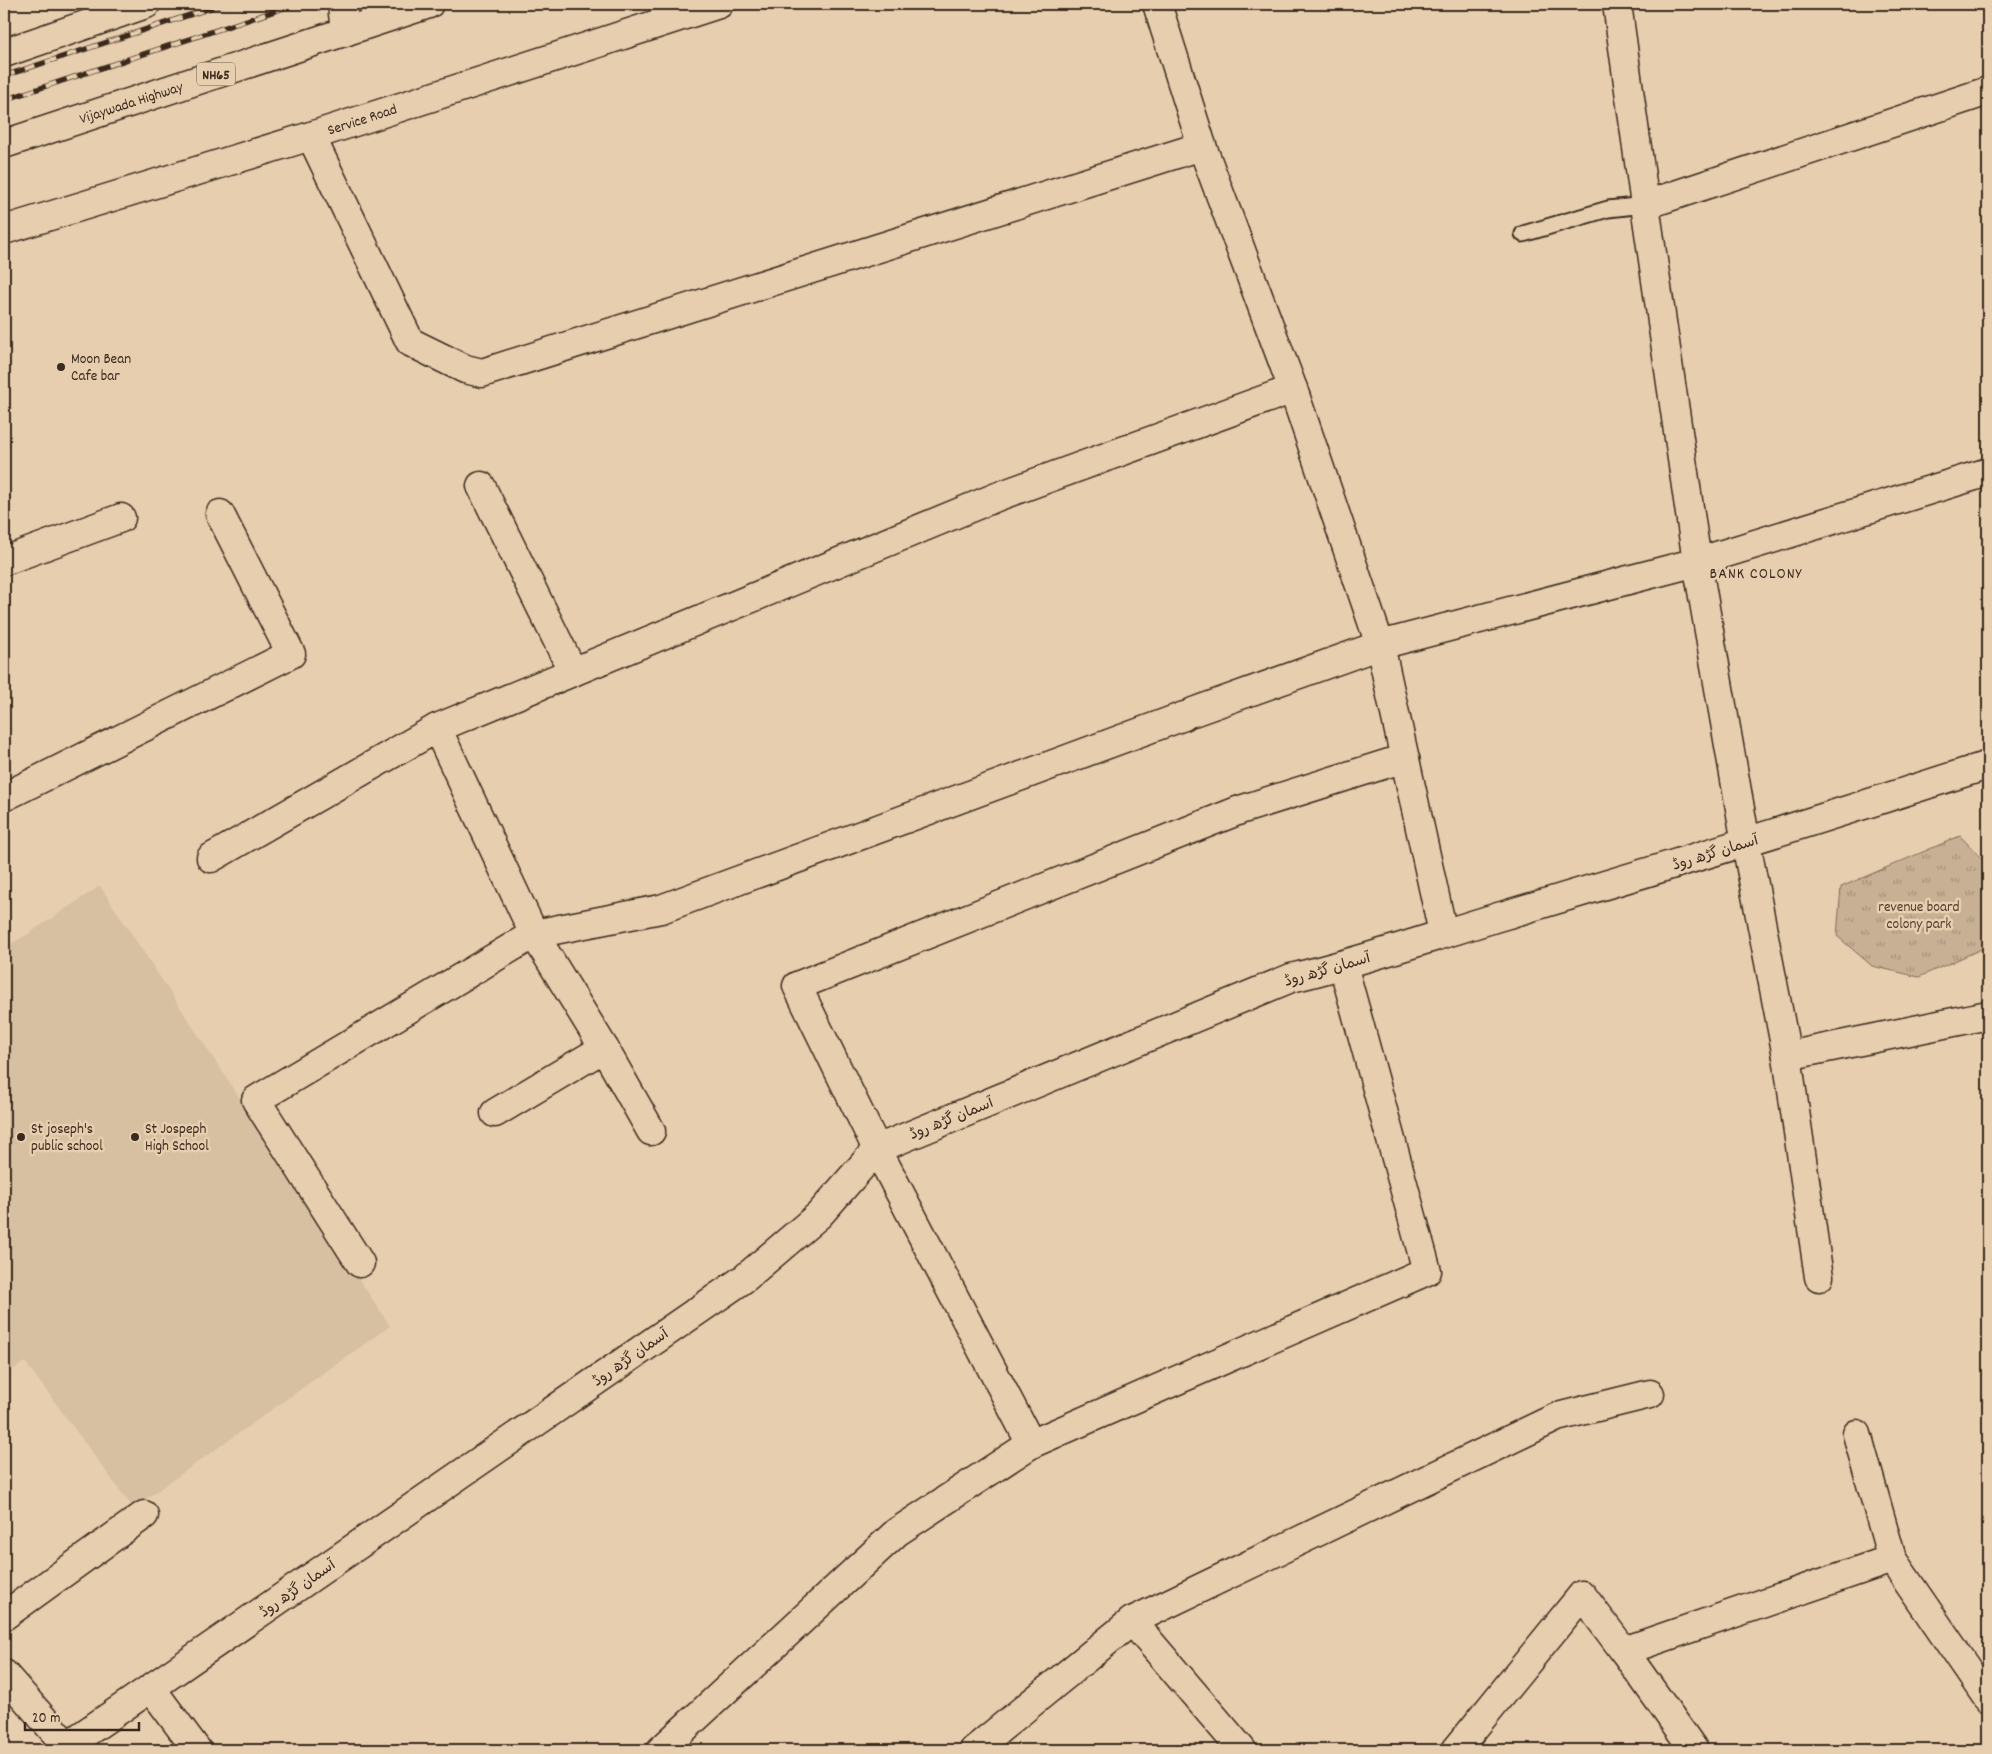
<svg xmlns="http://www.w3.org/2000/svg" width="1992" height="1754" font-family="Dekko,'Playpen Sans Arabic',sans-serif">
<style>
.built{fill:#d7bfa2}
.park{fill:url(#park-tufts);stroke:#826d5a}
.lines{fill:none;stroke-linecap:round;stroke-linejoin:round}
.service-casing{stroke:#3b2a1e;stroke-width:19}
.minor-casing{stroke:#3b2a1e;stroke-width:31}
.tertiary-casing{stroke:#3b2a1e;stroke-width:31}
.trunk-casing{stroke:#3b2a1e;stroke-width:31}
.service{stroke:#e7ceaf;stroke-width:15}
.minor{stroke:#e7ceaf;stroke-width:28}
.tertiary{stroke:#e7ceaf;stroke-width:28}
.trunk{stroke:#e7ceaf;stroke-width:28}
.rail-casing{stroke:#3b2a1e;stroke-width:5.5}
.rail{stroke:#e7ceaf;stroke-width:4;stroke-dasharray:11;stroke-linecap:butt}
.poi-dot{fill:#3b2a1e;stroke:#e7ceaf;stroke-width:2}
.labels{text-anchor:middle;stroke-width:5;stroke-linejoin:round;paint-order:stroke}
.shield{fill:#e7ceaf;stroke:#6f5b4a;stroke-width:1}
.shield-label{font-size:14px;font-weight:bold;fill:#3b2a1e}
.street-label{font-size:15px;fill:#3b2a1e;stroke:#e7ceaf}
.poi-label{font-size:15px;fill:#3b2a1e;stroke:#e7ceaf;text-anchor:start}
.park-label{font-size:15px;fill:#503e30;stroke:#e7ceaf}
.neighbourhood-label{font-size:16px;letter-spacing:1px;fill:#3b2a1e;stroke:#e7ceaf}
</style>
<defs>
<pattern id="park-tufts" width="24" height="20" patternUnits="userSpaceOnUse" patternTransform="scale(1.25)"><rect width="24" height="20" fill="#c8b095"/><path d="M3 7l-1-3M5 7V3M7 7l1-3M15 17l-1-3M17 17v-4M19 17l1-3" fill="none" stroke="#a48f79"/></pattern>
</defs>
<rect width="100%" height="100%" fill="#e7ceaf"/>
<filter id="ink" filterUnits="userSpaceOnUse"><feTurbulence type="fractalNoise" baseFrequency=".02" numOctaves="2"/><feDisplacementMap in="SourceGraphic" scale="10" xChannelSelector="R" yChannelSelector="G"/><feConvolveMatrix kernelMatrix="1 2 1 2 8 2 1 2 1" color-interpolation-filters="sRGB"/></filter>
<g filter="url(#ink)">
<!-- built -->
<path class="built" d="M100 886 390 1326 133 1508 25 1362 4 1375V948L28 934Z"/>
<!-- park -->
<path class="park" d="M1960 836 1988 865V946L1919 977 1872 966 1837 936 1841 887Z"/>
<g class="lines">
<defs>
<path id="service" d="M1523 234 1608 209 1645 205"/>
<g id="minor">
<path d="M1157 4 1202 146 1293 389 1380 645 1443 933"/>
<path d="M1617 4 1645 205 1697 562 1746 843 1787 1056 1819 1277"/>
<path d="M311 136 410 342 465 369 482 373 1202 146"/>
<path d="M1645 205 1988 91"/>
<path d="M4 230 311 136 719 4"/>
<path d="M481 486 573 672"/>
<path d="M4 561 121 518"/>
<path d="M1193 712 1380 645 1697 562 1988 472"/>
<path d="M437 728 534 934 604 1048 651 1131"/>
<path d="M4 797 291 654 220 514"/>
<path d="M211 858 437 728 999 496 1293 389"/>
<path d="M1787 1056 1988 1015"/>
<path d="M495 1113 604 1048"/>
<path d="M360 1263 256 1100 534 934 661 909 1184 716"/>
<path d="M1857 1434 1892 1559 1988 1699"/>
<path d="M1031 1444 877 1149 797 986 1240 810 1405 758"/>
<path d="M4 1616 144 1515"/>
<path d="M1132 1621 1242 1750"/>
<path d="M1624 1651 1892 1559"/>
<path d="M4 1674 67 1746"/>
<path d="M151 1688 197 1750"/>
<path d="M661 1750 897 1532 1031 1444 1427 1271 1343 965"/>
<path d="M974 1750 1132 1621 1557 1417 1650 1394"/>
<path d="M1456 1750 1582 1595 1624 1651 1694 1750"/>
</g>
<path id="tertiary" d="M61 1750 745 1278 819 1215 877 1149 1291 978C1364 961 1434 936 1505 915 1667 867 1828 817 1988 765"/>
<g id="trunk">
<path d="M342 4 345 32"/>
<path d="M4 53 146 4"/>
<path d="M4 144 429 4"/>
</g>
</defs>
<!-- service casing -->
<use href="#service" class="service-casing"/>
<!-- minor casing -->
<use href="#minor" class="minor-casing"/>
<!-- tertiary casing -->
<use href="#tertiary" class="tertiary-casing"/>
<!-- trunk casing -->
<use href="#trunk" class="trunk-casing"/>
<!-- service -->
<use href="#service" class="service"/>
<!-- minor -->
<use href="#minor" class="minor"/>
<!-- tertiary -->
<use href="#tertiary" class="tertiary"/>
<!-- trunk -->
<use href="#trunk" class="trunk"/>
<defs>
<g id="rail">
<path d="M4 76 223 4"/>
<path d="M4 100 296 4"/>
</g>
</defs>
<!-- rail casing -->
<use href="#rail" class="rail-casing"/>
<!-- rail -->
<use href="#rail" class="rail"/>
</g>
</g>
<!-- markers -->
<g class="poi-dot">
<circle cx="61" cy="367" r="5"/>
<circle cx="21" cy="1137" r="5"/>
<circle cx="135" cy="1137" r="5"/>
</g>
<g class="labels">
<!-- shield labels -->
<rect class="shield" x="197" y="62.5" width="38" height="23" rx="4"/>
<g class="shield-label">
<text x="216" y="79">NH65</text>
</g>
<!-- street labels -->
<g class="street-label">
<text transform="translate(131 102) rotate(-18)" y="5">Vijaywada Highway</text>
<text transform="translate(362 119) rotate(-18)" y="5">Service Road</text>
<text transform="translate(1715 852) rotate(-17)" y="5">آسمان گڑھ روڈ</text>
<text transform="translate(1327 969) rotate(-16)" y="5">آسمان گڑھ روڈ</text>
<text transform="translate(951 1118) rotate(-22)" y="5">آسمان گڑھ روڈ</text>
<text transform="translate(630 1357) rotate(-35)" y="5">آسمان گڑھ روڈ</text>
<text transform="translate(297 1588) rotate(-35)" y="5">آسمان گڑھ روڈ</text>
</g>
<!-- poi labels -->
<g class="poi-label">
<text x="71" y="363">Moon Bean<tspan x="71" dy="17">Cafe bar</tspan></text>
<text x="31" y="1133">St joseph's<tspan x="31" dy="17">public school</tspan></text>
<text x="145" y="1133">St Jospeph<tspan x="145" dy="17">High School</tspan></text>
</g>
<!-- park labels -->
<g class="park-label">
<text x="1919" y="911">revenue board<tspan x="1919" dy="17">colony park</tspan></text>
</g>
<!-- neighbourhood labels -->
<g class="neighbourhood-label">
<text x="1756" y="578">BANK COLONY</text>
</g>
</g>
<!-- margin -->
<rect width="1992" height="1754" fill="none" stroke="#e7ceaf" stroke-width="20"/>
<rect x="10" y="10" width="1972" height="1734" fill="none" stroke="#3b2a1e" stroke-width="2" filter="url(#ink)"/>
<!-- scale -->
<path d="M25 1722v8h114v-8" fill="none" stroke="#3b2a1e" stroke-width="2.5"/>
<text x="32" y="1722" font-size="15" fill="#3b2a1e" stroke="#e7ceaf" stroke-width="4" paint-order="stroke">20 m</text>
</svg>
